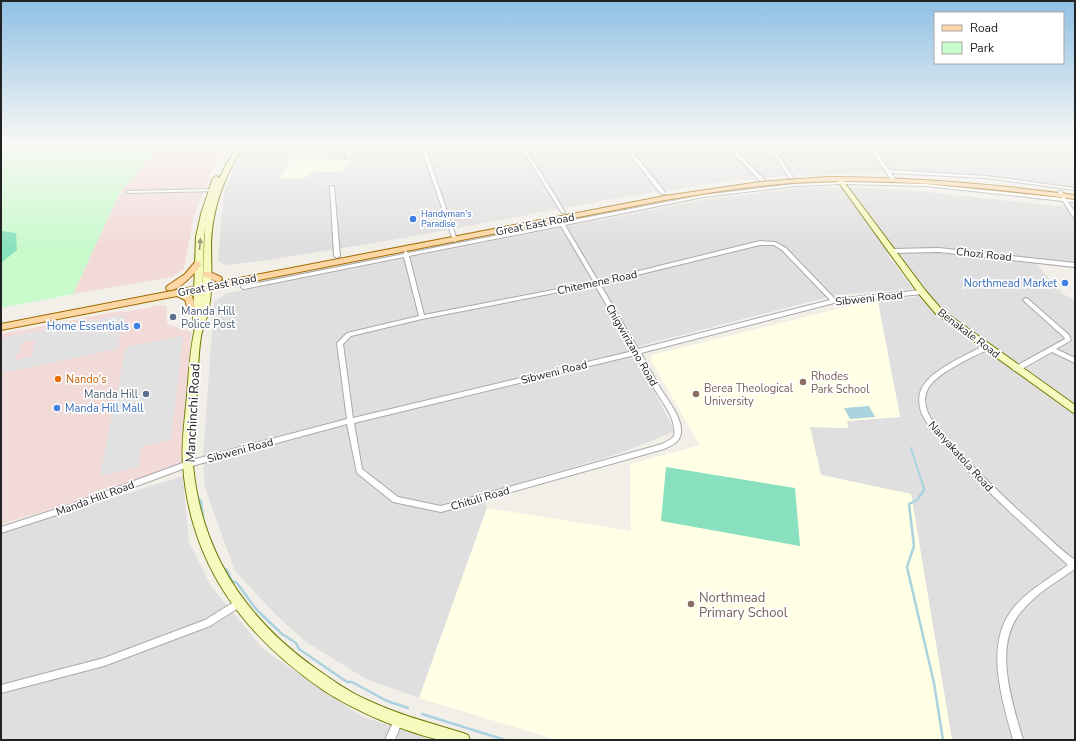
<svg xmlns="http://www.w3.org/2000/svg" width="1076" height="741" font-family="'Nunito Sans',sans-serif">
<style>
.residential{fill:#e0dfdf}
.commercial{fill:#f2dad9}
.education{fill:#ffffe5}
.park{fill:#c8facc}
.pitch{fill:#88e0be}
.parking{fill:#e2e2e2;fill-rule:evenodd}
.water{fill:#aad3df}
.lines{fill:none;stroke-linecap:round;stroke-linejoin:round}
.stream-far1{stroke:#aad3df;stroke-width:2}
.stream{stroke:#aad3df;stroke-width:2.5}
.street-casing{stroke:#a9a9a9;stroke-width:2}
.secondary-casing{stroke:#707d05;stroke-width:2}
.primary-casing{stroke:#a06b00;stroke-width:2}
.street{fill:#fff;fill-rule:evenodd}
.secondary{fill:#f7fabf;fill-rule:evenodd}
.primary{fill:#fcd6a4;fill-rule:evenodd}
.oneway{fill:#979978}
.shop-dot{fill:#3f7fe0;stroke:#fff;stroke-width:1.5}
.service-dot{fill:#5c6f8a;stroke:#fff;stroke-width:1.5}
.food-dot{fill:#e8710a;stroke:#fff;stroke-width:1.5}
.education-dot{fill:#8d6e63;stroke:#fff;stroke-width:1.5}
.labels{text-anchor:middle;stroke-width:3.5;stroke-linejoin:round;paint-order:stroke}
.far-shop-label{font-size:9px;fill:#366cbe;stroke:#fff;text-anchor:start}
.street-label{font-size:11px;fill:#222;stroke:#fff}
.shop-label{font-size:11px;fill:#366cbe;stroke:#fff;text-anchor:end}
.service-label{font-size:11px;fill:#4e5e75;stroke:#fff;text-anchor:start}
.education-label{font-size:11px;fill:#785e54;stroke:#fff;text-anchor:start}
.food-label{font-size:11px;fill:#c56008;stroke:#fff;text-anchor:start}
.near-street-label{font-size:13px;fill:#222;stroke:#fff}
.near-education-label{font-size:13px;fill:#785e54;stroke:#fff;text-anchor:start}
</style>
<rect width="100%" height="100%" fill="#f2efe9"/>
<!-- residential -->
<g class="residential">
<path d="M249 144H1075V189L998 179 905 172 797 175 720 182 612 199 398 239 269 260 225 265 218 261 222 211 225 189 236 163Z"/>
<path d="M827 187 899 189 1066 207 1075 222V268L1036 264 1063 294 1075 300V740H952L911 494 821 475 810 427 848 428 847 421 900 417 878 302 928 295 900 254H887L913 289 836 295 631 348 675 431 621 453 483 494 487 508 419 698 366 679 306 642 276 615 235 571 205 488 203 458 214 302 227 293 707 199 798 188Z"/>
<path d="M183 476 189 542 211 586 264 650 361 716 432 740H1V533Z"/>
</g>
<!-- commercial -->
<g class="commercial">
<path d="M163 144H228L215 164 204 190 120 192Z"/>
<path d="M204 191 194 215 184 269 172 277 73 294 120 193Z"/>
<path d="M161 305 167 306V324L191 332 185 466 66 505 1 524V334L120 311 125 312Z"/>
</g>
<!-- education -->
<g class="education">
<path d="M352 153 379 163 342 184 324 185 302 179 279 178 292 158 347 160Z"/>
<path d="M878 302 900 417 847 421 848 428 810 427 821 475 911 494 952 740H557L419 698 487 508 631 531 630 464 700 445 651 361 652 355 849 306Z"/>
</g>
<!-- park -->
<path class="park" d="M1 144H163L120 192 73 294 1 308Z"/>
<!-- pitch -->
<g class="pitch">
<path d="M1 231 16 233 17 250 1 263Z"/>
<path d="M666 467 795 488 800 546 661 521Z"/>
</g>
<!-- parking -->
<g class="parking">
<path d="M354 153 379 163 342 184 324 185 302 179 313 172H343Z"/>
<path d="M122 315 124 317 117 349 1 373V338ZM36 340 31 357 15 360 22 342Z"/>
<path d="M183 336 171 440 141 447 138 467 100 476 126 347Z"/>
</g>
<!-- water -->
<path class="water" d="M869 406 875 417 850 419 844 408Z"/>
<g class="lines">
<!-- stream-far1 -->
<path class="stream-far1" d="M911 448 923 486"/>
<!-- stream -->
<g class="stream">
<path d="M923 485 924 490 917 500 909 504 914 546 907 567 934 683 943 740"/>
<path d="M197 496 201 502 203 517"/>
<path d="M210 539 216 553"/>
<path d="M223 568 227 570 232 581 237 583 256 609 282 634 296 643 299 649 347 682H352L387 701 408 708"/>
<path d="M422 714 505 740"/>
</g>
<defs>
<g id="street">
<path d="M353 144H357L348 159H346L345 158Z"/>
<path d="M424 144H428L427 153 457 240V241L455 242 453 240 423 153Z"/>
<path d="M519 144H523L565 212V213H563L561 212Z"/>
<path d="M622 144H626L665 192V194H661Z"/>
<path d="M725 144H729L764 179V181H760Z"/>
<path d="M767 144H771L793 177V178H789Z"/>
<path d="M867 144H871L889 170 986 176 1075 188V190L986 178 891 173 895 179 893 180H891Z"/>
<path d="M842 182 926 184 1062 198 1058 192 1060 191H1062L1066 199 1075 200V202H1068L1075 212V217H1073L1063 201 926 186 842 184 796 186 703 197 565 225 598 281 760 241 775 242 786 248 835 299 922 290 925 292 922 294 834 303 641 353C647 364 653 375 659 386 666 398 683 418 681 433 680 442 671 446 664 449L441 512 393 502 357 473 347 424 188 467 69 511 1 533V527L69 505 188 461 347 419 337 343 347 333 419 316 404 257 244 289 242 288 241 287 242 286 404 254V252L406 251 408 253 559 223 557 219 559 218H561L563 222 703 195 796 184ZM561 226 594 282 424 315 409 256ZM760 245H774L782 250 830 300 638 349 600 284ZM595 285 633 351 353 418 343 344 351 336 422 319ZM635 355C642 366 648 379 655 390 663 403 677 420 674 436L671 439 662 444 441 506 398 497 362 469 354 423Z"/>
<path d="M330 186H332L334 187 340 256 337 258 334 256Z"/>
<path d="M216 189 218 190V191L127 193 125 192 127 191Z"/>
<path d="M939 248 1075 263V267L939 252 892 253 890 251 892 249Z"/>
<path d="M1026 298 1028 299 1069 335 1071 340 1070 341 1056 349 1075 358V363L1052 352 1018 371H1014L1013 369 1014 367 1065 339 1064 337 1024 301 1023 300Z"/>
<path d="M985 345H987L990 347 989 349C973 357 933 374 927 391 923 399 926 410 930 417 937 428 947 438 955 447 981 476 1010 503 1038 528 1050 539 1063 552 1075 560V569C1056 582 1035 594 1020 613 993 647 1012 702 1023 740H1013C1002 698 983 643 1015 606 1030 589 1050 578 1068 565 1028 528 987 493 951 452 941 440 929 429 922 414 919 407 918 397 921 390 928 371 967 355 985 345Z"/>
<path d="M237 600 240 601 241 604 240 607 210 626 104 666 1 693V685L104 658 205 620Z"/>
<path d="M399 715 402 716 403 719 395 740H385L396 716Z"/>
</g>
<g id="secondary">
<path d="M239 144H245C225 174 212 208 211 244 211 265 213 287 209 307 208 317 203 326 201 336 198 354 198 373 197 391 195 416 191 441 193 465 201 552 245 618 315 668 331 679 347 691 365 699 396 714 430 723 463 733L468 735 470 740C460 740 449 741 440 740 402 731 355 711 323 690 243 635 190 564 183 465 181 442 185 419 187 396 189 371 190 347 196 324L193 321 196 237 201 214 213 178 216 176 218 177 219 179 226 165ZM205 227 202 303 204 237Z"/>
<path d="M839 177 841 178 925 290 942 310 1075 405V414L936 314 919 294 837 180 836 179Z"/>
</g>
<g id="primary">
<path d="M827 177C910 177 992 184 1075 195V199C981 187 886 177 791 183 749 186 707 193 665 200L188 294 192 296 196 309 201 314 196 317 189 312 185 300 177 296 1 330V324L218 282 204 276 203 274 204 272H210L221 277 222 279 219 282 665 196 760 182Z"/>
<path d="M198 261 202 264C196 272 178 293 167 290L166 288 167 286 185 274 195 262Z"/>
</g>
</defs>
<!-- street casing -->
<use href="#street" class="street-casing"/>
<!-- secondary casing -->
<use href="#secondary" class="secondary-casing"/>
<!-- primary casing -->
<use href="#primary" class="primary-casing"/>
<!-- street -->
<use href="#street" class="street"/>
<!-- secondary -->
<use href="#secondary" class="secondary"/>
<!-- primary -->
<use href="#primary" class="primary"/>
</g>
<!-- one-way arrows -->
<defs><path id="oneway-solid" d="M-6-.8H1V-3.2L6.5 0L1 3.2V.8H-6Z"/></defs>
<use class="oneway" href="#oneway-solid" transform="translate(200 244) rotate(-85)"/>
<!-- sky -->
<linearGradient id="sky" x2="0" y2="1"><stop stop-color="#8fc0e4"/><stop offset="0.58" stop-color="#f9f8f5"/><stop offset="1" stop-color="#f9f8f5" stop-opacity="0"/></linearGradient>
<rect width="1076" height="247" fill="url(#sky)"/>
<!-- markers -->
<g class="shop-dot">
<circle cx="413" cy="219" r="4"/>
<circle cx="1065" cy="283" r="4"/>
<circle cx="137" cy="326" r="4"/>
<circle cx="57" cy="408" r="4"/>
</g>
<g class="service-dot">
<circle cx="173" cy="317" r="4"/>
<circle cx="146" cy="394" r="4"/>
</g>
<circle class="food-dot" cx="58" cy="379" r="4"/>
<g class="education-dot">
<circle cx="803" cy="382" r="4"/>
<circle cx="696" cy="394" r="4"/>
<circle cx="691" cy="604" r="4"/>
</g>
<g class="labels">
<!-- far-shop labels -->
<g class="far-shop-label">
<text x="421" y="217">Handyman's<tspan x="421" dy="10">Paradise</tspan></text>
</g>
<!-- street labels -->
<g class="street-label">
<text transform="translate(535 224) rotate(-11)" y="4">Great East Road</text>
<text transform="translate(984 254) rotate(6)" y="4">Chozi Road</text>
<text transform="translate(597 282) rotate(-12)" y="4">Chitemene Road</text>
<text transform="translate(217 285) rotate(-11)" y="4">Great East Road</text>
<text transform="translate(869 298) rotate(-6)" y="4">Sibweni Road</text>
<text transform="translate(969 333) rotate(37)" y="4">Benakale Road</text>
<text transform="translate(632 345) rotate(60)" y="4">Chigwirizano Road</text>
<text transform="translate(554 372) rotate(-14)" y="4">Sibweni Road</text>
<text transform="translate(240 450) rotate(-15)" y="4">Sibweni Road</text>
<text transform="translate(961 456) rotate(48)" y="4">Nanyakatola Road</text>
<text transform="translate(95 498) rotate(-20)" y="4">Manda Hill Road</text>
<text transform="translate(480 498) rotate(-16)" y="4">Chituli Road</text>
</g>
<!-- shop labels -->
<g class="shop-label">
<text x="1057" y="287">Northmead Market</text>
<text x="129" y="330">Home Essentials</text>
<text x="65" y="412" text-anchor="start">Manda Hill Mall</text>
</g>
<!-- service labels -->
<g class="service-label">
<text x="181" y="315">Manda Hill<tspan x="181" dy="13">Police Post</tspan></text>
<text x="138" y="398" text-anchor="end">Manda Hill</text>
</g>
<!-- education labels -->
<g class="education-label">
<text x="811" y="380">Rhodes<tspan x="811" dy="13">Park School</tspan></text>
<text x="704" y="392">Berea Theological<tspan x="704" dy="13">University</tspan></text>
</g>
<!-- food labels -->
<g class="food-label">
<text x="66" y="383">Nando's</text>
</g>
<!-- near-street labels -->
<g class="near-street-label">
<text transform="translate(192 413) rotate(-87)" y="5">Manchinchi Road</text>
</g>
<!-- near-education labels -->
<g class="near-education-label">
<text x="699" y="602">Northmead<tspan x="699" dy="15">Primary School</tspan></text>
</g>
</g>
<!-- border -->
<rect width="1076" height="741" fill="none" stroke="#222222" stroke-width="4"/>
<!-- legend -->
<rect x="934" y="12" width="130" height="52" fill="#ffffff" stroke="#a7a7a7"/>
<rect x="942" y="25" width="20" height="6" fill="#fcd6a4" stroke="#a7a7a7"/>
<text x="970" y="32" font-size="12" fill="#222222">Road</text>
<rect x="942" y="42" width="20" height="12" fill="#c8facc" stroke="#a7a7a7"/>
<text x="970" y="52" font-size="12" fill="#222222">Park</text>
</svg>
